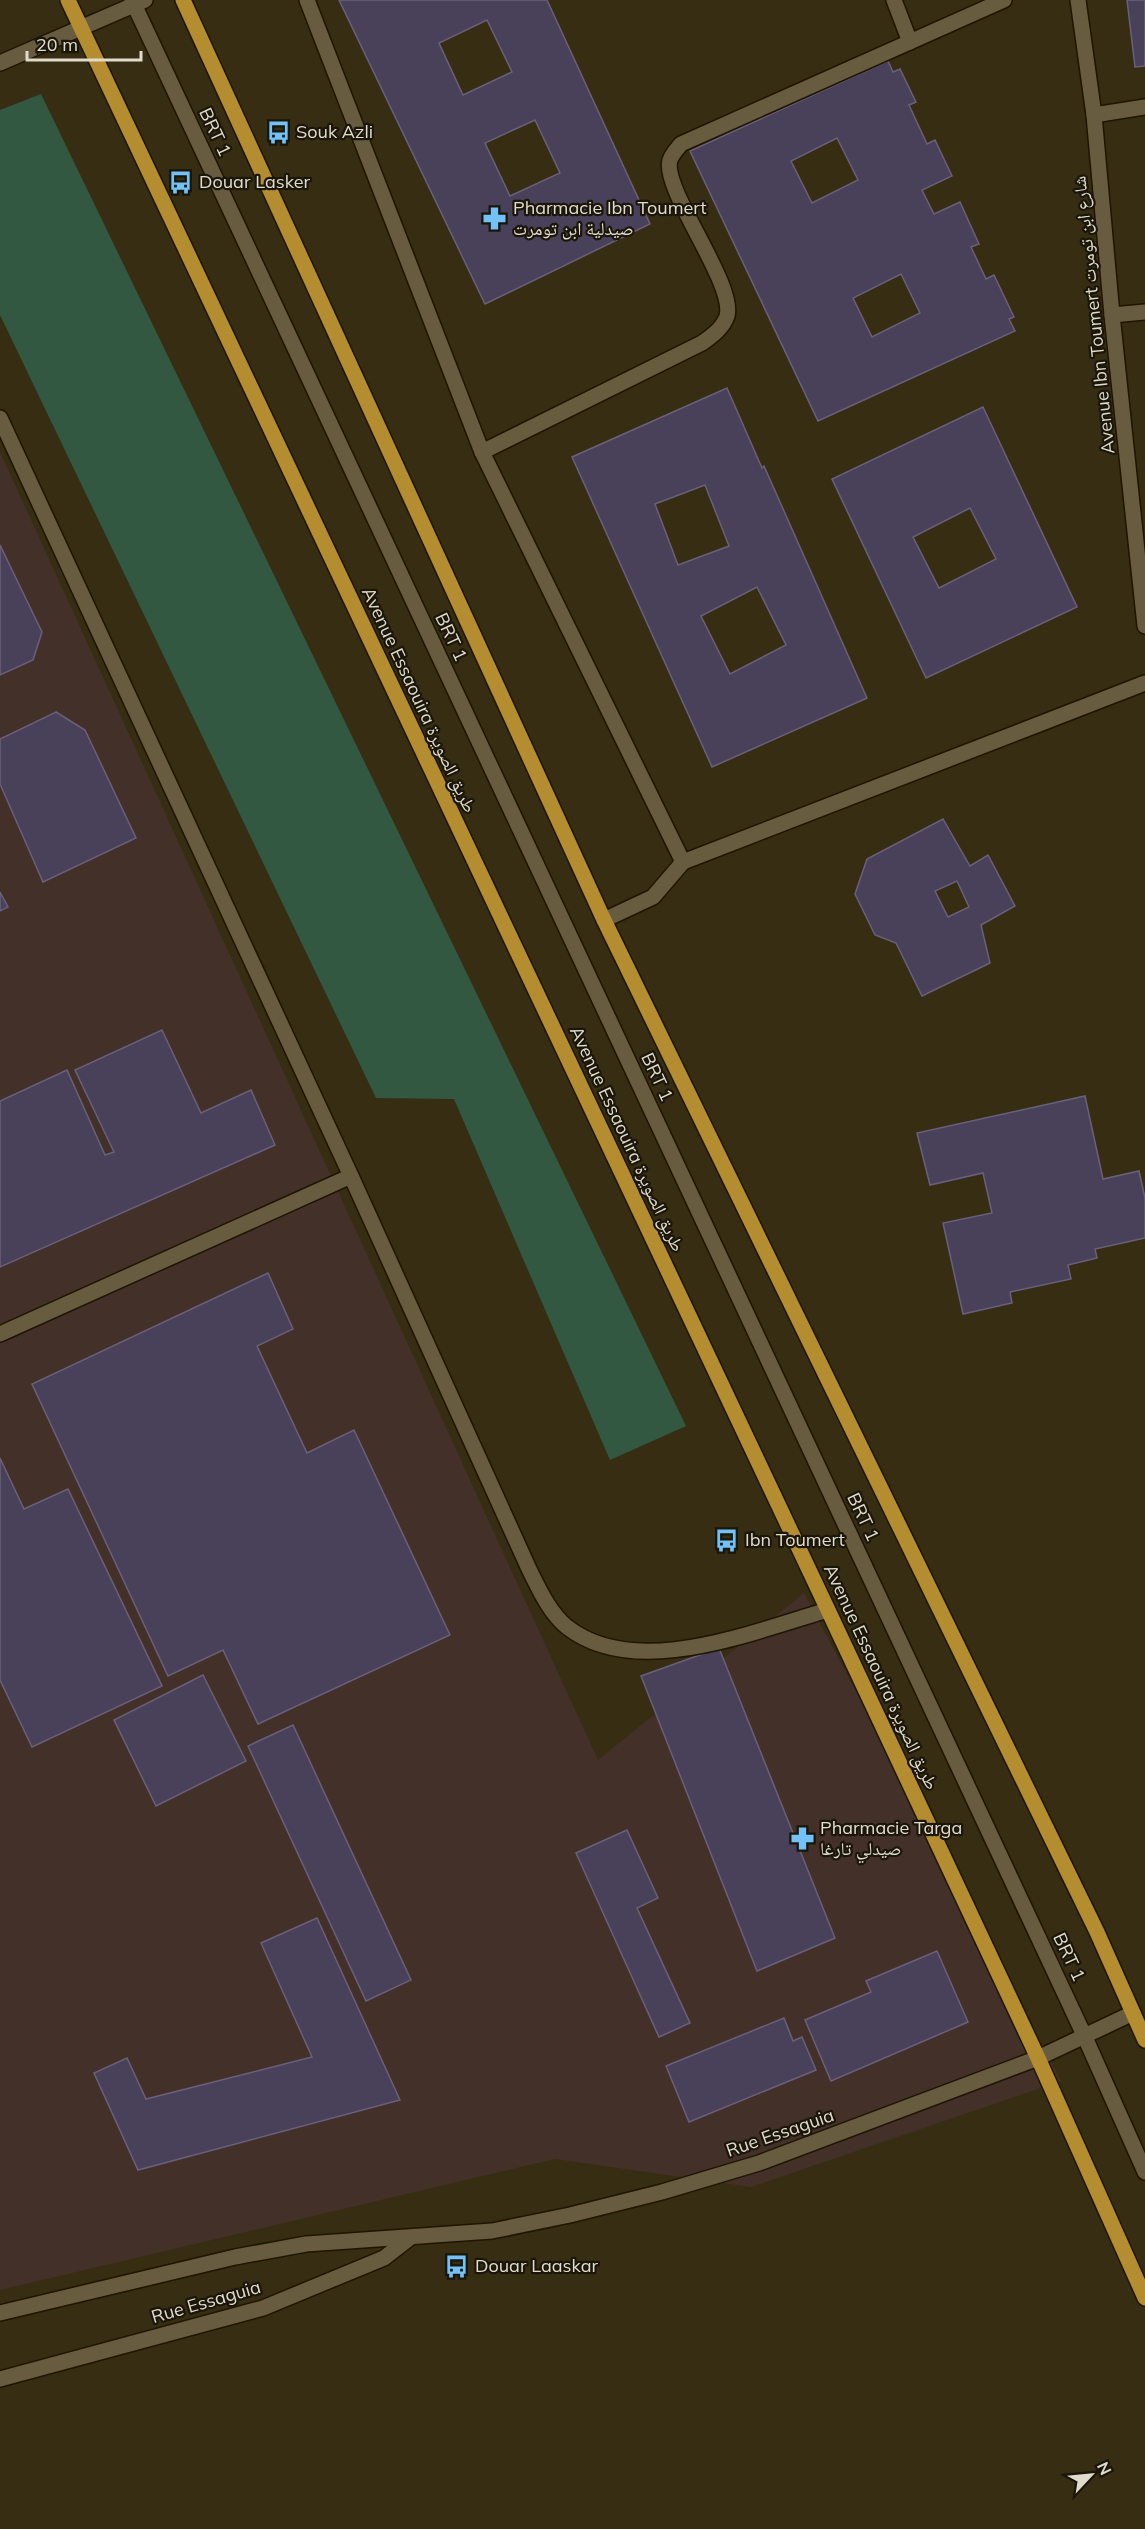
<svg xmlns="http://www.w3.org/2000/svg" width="1145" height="2529" font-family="Mulish,'Noto Naskh Arabic',sans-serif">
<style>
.industrial{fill:#433129}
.green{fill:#325842}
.building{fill:#494059;stroke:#69607b;stroke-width:1.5;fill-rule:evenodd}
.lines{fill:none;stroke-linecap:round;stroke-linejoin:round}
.service-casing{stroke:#1f1500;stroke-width:18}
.minor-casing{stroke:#1f1500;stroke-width:18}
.tertiary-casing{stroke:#1f1500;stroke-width:18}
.primary-casing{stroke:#1f1500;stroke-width:18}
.service{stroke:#675b40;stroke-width:15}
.minor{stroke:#675b40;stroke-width:15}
.tertiary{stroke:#675b40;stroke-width:15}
.primary{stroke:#b38d2f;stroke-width:15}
.labels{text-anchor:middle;stroke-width:4.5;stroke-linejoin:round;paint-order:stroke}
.street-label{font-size:18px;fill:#e1dbcc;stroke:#1a160a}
.poi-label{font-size:18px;fill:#e1dbcc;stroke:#1a160a;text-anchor:start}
</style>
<rect width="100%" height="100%" fill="#372d12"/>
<!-- industrial -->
<path class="industrial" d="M0 452 598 1760 804 1593 1061 2081 751 2187 555 2159 0 2290Z"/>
<!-- green -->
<path class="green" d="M41 94 686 1426 610 1460 454 1099 376 1098 0 315V110Z"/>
<!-- building -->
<g class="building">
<path d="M339 0H547L650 224 485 304ZM487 20 512 72 463 95 439 43ZM535 120 560 173 510 196 485 143Z"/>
<path d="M1127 0H1145V66L1135 67Z"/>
<path d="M888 61 893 72 900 69 916 102 909 105 927 144 935 140 952 176 922 190 934 214 960 202 979 244 971 247 986 279 994 275 1014 317 1009 319 1015 331 818 421 690 151ZM837 138 858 180 812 203 791 161ZM901 274 920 313 872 337 853 298Z"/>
<path d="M727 388 762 468 764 466 867 698 712 767 572 457ZM705 485 729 546 678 565 655 504ZM757 587 786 645 730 674 701 616Z"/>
<path d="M983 407 1077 607 926 678 832 479ZM970 508 996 559 939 588 913 537Z"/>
<path d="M0 545 42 632 33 660 0 675Z"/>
<path d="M56 712 85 730 136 838 43 882 0 784V739Z"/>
<path d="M943 819 970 866 988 855 1015 906 981 925 990 963 922 996 896 943 875 935 855 894 867 859ZM957 881 969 907 948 917 935 891Z"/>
<path d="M0 892 8 907 0 911Z"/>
<path d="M162 1030 201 1113 251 1090 275 1145 0 1267V1101L67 1070 105 1155 114 1152 75 1070Z"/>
<path d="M1085 1096 1103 1179 1139 1171 1145 1198V1238L1095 1249 1097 1258 1068 1265 1071 1279 1010 1292 1012 1303 963 1314 943 1223 992 1213 983 1173 930 1185 917 1133Z"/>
<path d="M268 1273 293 1329 257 1346 307 1453 354 1430 450 1635 258 1724 223 1650 168 1676 32 1384Z"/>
<path d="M0 1458 24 1509 68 1489 162 1686 32 1747 0 1680Z"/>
<path d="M719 1648 835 1938 757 1971 641 1676Z"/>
<path d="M203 1675 246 1761 156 1806 114 1720Z"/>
<path d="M293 1725 411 1980 366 2001 248 1746Z"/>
<path d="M627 1830 658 1898 637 1908 690 2023 659 2037 576 1853Z"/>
<path d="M317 1918 400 2100 138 2170 94 2073 127 2058 146 2099 312 2057 261 1943Z"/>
<path d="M937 1951 968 2022 831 2081 805 2020 871 1992 866 1981Z"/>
<path d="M784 2018 793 2041 802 2037 816 2070 689 2122 666 2066Z"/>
</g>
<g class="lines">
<defs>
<g id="service">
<path d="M132 0 1084 2035 1145 2172"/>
<path d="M894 0 910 42"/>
</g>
<g id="minor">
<path d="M307 0 482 452 683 862 653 897 604 920"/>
<path d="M1078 0 1094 115 1112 315 1145 626"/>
<path d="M0 63 145 0"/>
<path d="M1094 115 1145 107"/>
<path d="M1112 315 1145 312"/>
<path d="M0 418 351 1176 529 1569C539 1589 549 1612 567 1627 636 1681 754 1631 828 1610"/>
<path d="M482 452 702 343C712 336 723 328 727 316 736 284 661 188 670 160 672 154 677 149 681 144L1004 0"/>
<path d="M683 862 1145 683"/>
<path d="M0 1334 351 1176"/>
<path d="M0 2379 263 2308 384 2258 411 2237"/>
</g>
<path id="tertiary" d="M0 2313 235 2257 306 2244 492 2231 570 2215 662 2192 759 2163 1038 2058 1133 2013"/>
<g id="primary">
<path d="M68 0 828 1610 1038 2058 1145 2298"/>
<path d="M183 0 604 920 1097 1932 1145 2040"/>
</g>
</defs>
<!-- service casing -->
<use href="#service" class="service-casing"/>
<!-- minor casing -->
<use href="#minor" class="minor-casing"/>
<!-- tertiary casing -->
<use href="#tertiary" class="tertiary-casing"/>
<!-- primary casing -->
<use href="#primary" class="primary-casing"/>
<!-- service -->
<use href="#service" class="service"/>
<!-- minor -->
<use href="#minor" class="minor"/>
<!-- tertiary -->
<use href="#tertiary" class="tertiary"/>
<!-- primary -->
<use href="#primary" class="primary"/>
</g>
<!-- icons -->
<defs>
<symbol id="bus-bare" viewBox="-9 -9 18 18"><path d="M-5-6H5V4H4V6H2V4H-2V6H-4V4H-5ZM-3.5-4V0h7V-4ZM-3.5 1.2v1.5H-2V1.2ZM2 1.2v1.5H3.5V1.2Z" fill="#73c1f6" stroke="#1a160a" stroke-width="2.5" paint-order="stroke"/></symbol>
<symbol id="pharmacy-bare" viewBox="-9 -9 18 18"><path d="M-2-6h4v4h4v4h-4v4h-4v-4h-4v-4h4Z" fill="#73c1f6" stroke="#1a160a" stroke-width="2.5" paint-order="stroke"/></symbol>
</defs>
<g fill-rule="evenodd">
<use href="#bus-bare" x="262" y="116" width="33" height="33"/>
<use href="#bus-bare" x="164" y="166" width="33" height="33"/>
<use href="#pharmacy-bare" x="478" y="202" width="33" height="33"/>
<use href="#bus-bare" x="710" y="1524" width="33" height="33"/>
<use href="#pharmacy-bare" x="786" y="1822" width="33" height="33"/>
<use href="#bus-bare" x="440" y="2250" width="33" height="33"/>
</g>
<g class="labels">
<!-- street labels -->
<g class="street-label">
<text transform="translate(215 132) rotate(65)" y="6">BRT 1</text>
<text transform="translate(1094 315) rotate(-96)" y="6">Avenue Ibn Toumert شارع ابن تومرت</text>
<text transform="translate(451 637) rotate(65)" y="6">BRT 1</text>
<text transform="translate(419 700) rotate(65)" y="6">Avenue Essaouira طريق الصويرة</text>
<text transform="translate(657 1077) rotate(65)" y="6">BRT 1</text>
<text transform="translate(627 1139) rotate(65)" y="6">Avenue Essaouira طريق الصويرة</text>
<text transform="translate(863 1517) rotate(65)" y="6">BRT 1</text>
<text transform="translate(881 1677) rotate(65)" y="6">Avenue Essaouira طريق الصويرة</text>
<text transform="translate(1069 1957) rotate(65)" y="6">BRT 1</text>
<text transform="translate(780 2133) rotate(-19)" y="6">Rue Essaguia</text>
<text transform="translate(206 2302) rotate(-16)" y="6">Rue Essaguia</text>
</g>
<!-- poi labels -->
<g class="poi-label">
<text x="296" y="138">Souk Azli</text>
<text x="199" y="188">Douar Lasker</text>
<text x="513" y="214">Pharmacie Ibn Toumert<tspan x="513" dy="21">صيدلية ابن تومرت</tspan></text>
<text x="745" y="1546">Ibn Toumert</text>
<text x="820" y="1834">Pharmacie Targa<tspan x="820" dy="21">صيدلي تارغا</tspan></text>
<text x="475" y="2272">Douar Laaskar</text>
</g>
</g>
<!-- north arrow -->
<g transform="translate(1091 2475) rotate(64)" stroke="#1a160a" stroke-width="4.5" paint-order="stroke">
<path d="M0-4.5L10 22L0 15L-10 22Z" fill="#e1dbcc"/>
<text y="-9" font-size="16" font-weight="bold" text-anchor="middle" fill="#e1dbcc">N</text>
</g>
<!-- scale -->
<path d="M27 51v9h114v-9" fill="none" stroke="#e1dbcc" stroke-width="3"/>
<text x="36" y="51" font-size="18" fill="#e1dbcc" stroke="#1a160a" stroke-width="4.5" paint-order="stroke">20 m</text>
</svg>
